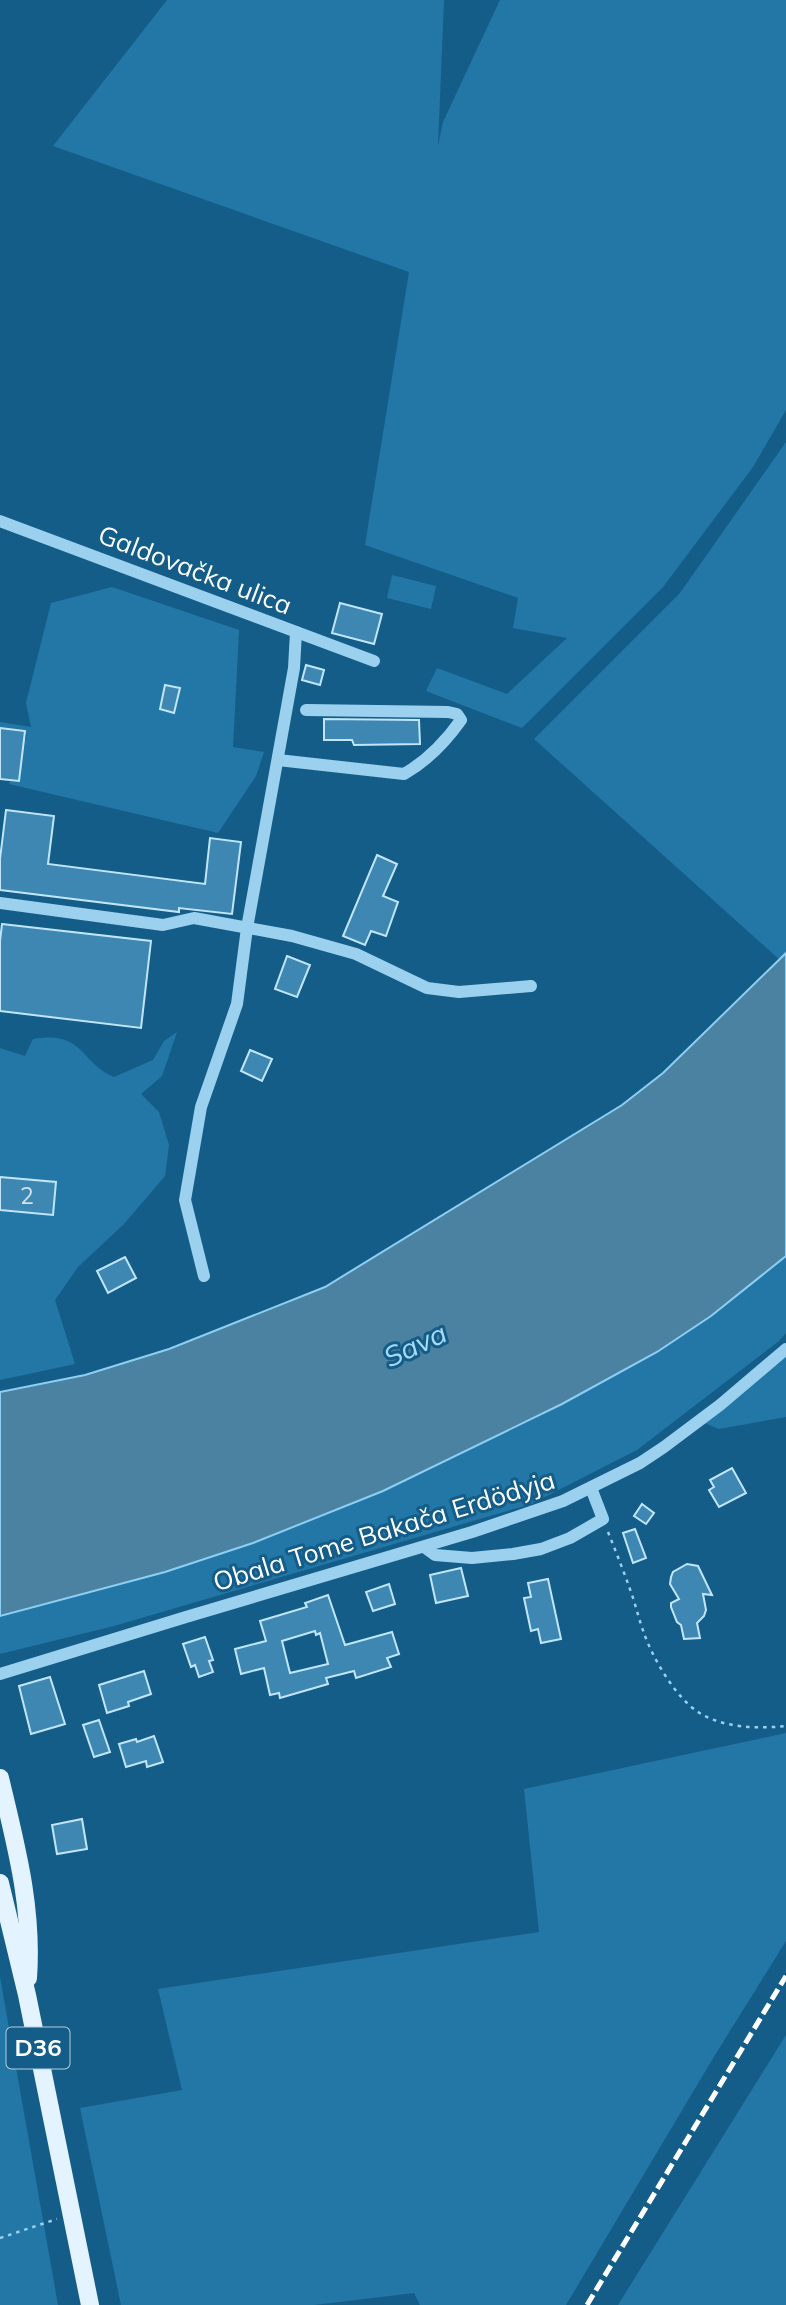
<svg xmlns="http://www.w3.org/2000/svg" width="786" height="2305" font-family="Mulish,sans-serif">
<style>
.green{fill:#2377a7}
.water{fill:#4c82a1;stroke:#8dcff2;stroke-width:2}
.building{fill:#3d87b2;stroke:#c1e6fb;stroke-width:2;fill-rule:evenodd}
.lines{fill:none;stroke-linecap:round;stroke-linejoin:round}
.path{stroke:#9bd1ef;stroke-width:2.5;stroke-dasharray:3.5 5;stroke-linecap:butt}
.minor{stroke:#9bd1ef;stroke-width:12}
.major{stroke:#e3f3ff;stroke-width:18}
.rail{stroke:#fff;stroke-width:5;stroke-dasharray:12 5;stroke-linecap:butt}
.labels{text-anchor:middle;stroke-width:6;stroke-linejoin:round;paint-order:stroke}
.number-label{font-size:23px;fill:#cee1ec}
.shield{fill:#145d89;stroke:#b8cedc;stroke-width:2}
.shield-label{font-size:24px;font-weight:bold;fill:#fff}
.street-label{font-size:26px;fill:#fff;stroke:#145d89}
.water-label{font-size:28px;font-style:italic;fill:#a6daf7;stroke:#145d89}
</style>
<rect width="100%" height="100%" fill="#145d89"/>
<!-- green -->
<g class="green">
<path d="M167 0H444L438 146 443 122 500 0H786V410L753 467 663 587 522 728 426 691 437 668 507 694 567 638 513 628 518 598 365 545 409 272 53 146Z"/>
<path d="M786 442V953L780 960 534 739 680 593Z"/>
<path d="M392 575 436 586 431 609 387 598Z"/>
<path d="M112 587 239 630 233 747 264 752 256 776 218 833 9 784 27 735 0 728V722L31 727 26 703 51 603Z"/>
<path d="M177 1032 162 1076 141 1094 159 1112 169 1145 165 1176 124 1224 78 1267 55 1300 75 1364 0 1380V1048L25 1056 33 1039C84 1030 79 1062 114 1077L153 1060 164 1041Z"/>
<path d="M786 1256V1333L779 1341 637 1450 531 1504 114 1626 0 1654V1616L165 1572 253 1543 383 1491 562 1404 657 1352 711 1316Z"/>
<path d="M786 1354V1417L719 1429 702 1422Z"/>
<path d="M786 1733V1941L715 2055 566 2305H420L414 2293 314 2305H121L80 2108 182 2090 158 1989 539 1932 524 1789Z"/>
<path d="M0 1977 58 2305H0Z"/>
<path d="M786 2035V2305H618Z"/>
</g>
<!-- water -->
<path class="water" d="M786 953V1256L711 1316 657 1352 562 1404 383 1491 253 1543 165 1572 0 1616V1392L85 1375 169 1349 325 1287 622 1105 663 1073Z"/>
<!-- building -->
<g class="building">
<path d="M340 603 382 614 374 644 332 633Z"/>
<path d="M306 665 324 670 320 685 302 680Z"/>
<path d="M165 685 180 688 174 713 160 709Z"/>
<path d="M324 719 419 720 420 744 354 745 352 740H324Z"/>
<path d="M0 728 25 731 19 781 0 779Z"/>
<path d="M6 810 54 816 48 864 205 884 210 838 241 842 232 914 179 908V912L0 890V859Z"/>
<path d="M377 855 397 864 383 896 398 902 386 936 371 931 365 945 343 936Z"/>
<path d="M2 924 151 941 141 1028 0 1011V941Z"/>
<path d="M287 956 310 965 297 997 275 989Z"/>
<path d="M250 1050 272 1059 262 1081 241 1071Z"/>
<path d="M0 1177 56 1182 53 1215 0 1210Z"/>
<path d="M125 1257 136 1278 108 1293 97 1271Z"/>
<path d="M732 1468 746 1493 719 1507 709 1490 714 1487 710 1480Z"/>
<path d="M642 1504 654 1513 646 1524 634 1516Z"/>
<path d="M635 1529 646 1558 633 1563 623 1533Z"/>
<path d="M687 1564 698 1566 712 1595 703 1594 706 1610 704 1616 697 1623 700 1638 684 1639 681 1625 677 1622 671 1607V1603L679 1599 670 1584 671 1577 673 1572Z"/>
<path d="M461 1568 468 1596 436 1603 430 1575Z"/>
<path d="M548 1579 561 1639 541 1643 538 1629 531 1631 524 1598 531 1597 528 1583Z"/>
<path d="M389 1584 395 1604 373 1611 366 1592Z"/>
<path d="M328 1595 345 1645 392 1632 399 1654 387 1658 391 1667 356 1678 354 1671 326 1678 328 1684 280 1698 279 1693 270 1695 264 1668 241 1674 235 1649 266 1641 260 1621 307 1607 305 1603ZM315 1631 316 1635 320 1633 328 1664 290 1673 282 1641Z"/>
<path d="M205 1637 213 1660 209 1661 213 1672 199 1677 195 1665 191 1667 183 1644Z"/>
<path d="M144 1671 151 1694 128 1702 129 1706 107 1713 99 1685Z"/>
<path d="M50 1677 65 1724 31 1734 19 1686Z"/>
<path d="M99 1720 110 1752 94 1757 83 1725Z"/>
<path d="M154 1736 163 1762 147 1767 146 1761 126 1767 119 1744 136 1739 137 1742Z"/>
<path d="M82 1819 87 1849 57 1854 52 1825Z"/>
</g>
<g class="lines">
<!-- path -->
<g class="path">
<path d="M608 1532C616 1552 624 1572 631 1592 636 1606 639 1620 644 1633 652 1657 676 1698 698 1712 722 1728 758 1729 786 1726"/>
<path d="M0 2238 57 2219"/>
</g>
<!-- minor -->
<g class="minor">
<path d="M0 521 374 661"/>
<path d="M278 760 404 774C427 761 446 741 461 720L457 714 448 712 306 710"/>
<path d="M0 903 163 925 194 918 292 936 356 954 427 988 459 992 531 986"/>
<path d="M204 1276 185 1200 201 1107 237 1004 247 928 294 668 296 632"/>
<path d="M424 1547 435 1555 472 1558 513 1554 541 1549 570 1538 603 1519 591 1488"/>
<path d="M0 1674 186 1617 472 1532 563 1501 640 1463 664 1447 720 1405 786 1349"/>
</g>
<!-- major -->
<g class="major">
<path d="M0 1778C16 1846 33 1907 28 1978"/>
<path d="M0 1883 27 1995 90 2305"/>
</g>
<!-- rail -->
<path class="rail" d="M587 2305 786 1976"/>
</g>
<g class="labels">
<!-- number labels -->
<g class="number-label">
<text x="27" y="1204">2</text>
</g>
<!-- shield labels -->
<rect class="shield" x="6.5" y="2027.5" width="63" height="41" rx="5"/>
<g class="shield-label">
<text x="38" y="2056">D36</text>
</g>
<!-- street labels -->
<g class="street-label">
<text transform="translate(195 570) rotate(21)" y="9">Galdovačka ulica</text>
<text transform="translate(384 1531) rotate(-17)" y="9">Obala Tome Bakača Erdödyja</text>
</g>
<!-- water labels -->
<g class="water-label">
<text transform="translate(415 1345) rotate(-25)" y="10">Sava</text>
</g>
</g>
</svg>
